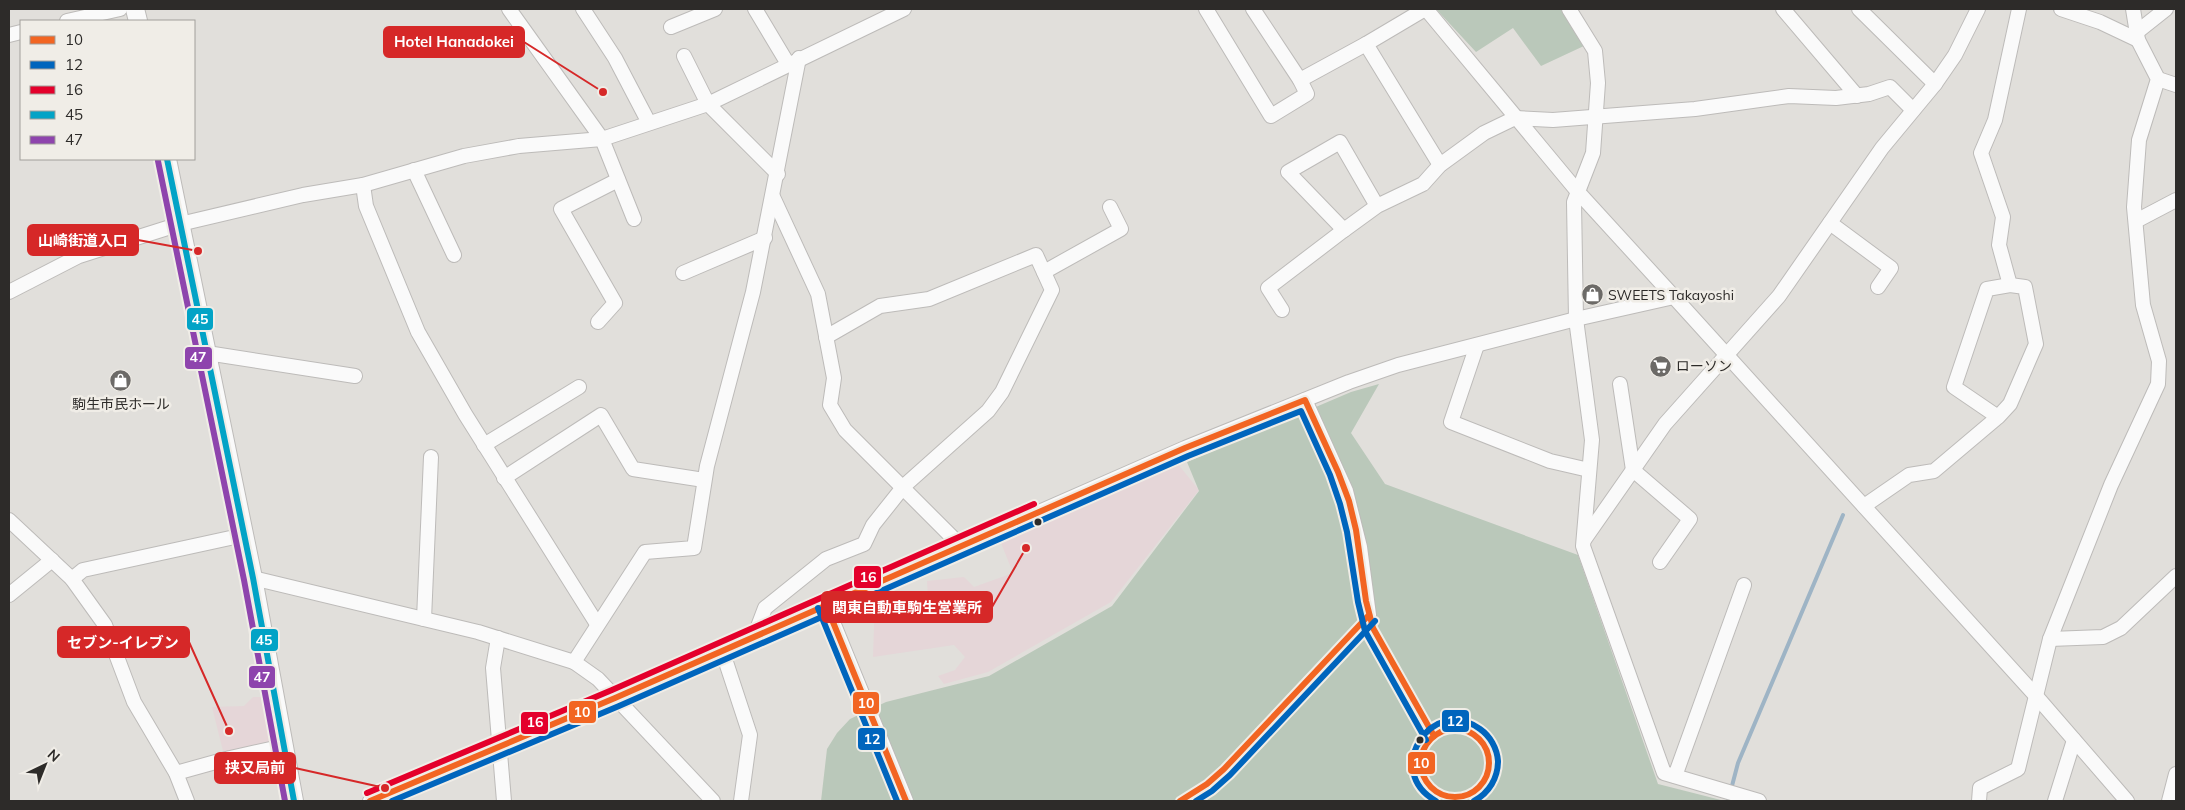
<svg xmlns="http://www.w3.org/2000/svg" width="2185" height="810" font-family="Mulish,'Noto Sans JP',sans-serif">
<style>
.commercial{fill:#e5d6d8}
.green{fill:#bac8ba}
.lines{fill:none;stroke-linecap:round;stroke-linejoin:round}
.stream{stroke:#9eb4c5;stroke-width:4}
.minor-casing{stroke:#bdbbb9;stroke-width:16}
.major-casing{stroke:#bdbbb9;stroke-width:20}
.minor{stroke:#fafafa;stroke-width:14}
.major{stroke:#fafafa;stroke-width:18}
.bus-1-casing{stroke:#f0ede7;stroke-width:10}
.bus-2-casing{stroke:#f0ede7;stroke-width:10}
.bus-3-casing{stroke:#f0ede7;stroke-width:10}
.bus-4-casing{stroke:#f0ede7;stroke-width:10}
.bus-5-casing{stroke:#f0ede7;stroke-width:10}
.bus-1{stroke:#f26522;stroke-width:6}
.bus-2{stroke:#0065bd;stroke-width:6}
.bus-3{stroke:#e4002b;stroke-width:6}
.bus-4{stroke:#02a3c6;stroke-width:6}
.bus-5{stroke:#8e44ad;stroke-width:6}
.bus-dot{fill:#2d2b29;stroke:#f0ede7;stroke-width:2}
.labels{text-anchor:middle;stroke-width:5;stroke-linejoin:round;paint-order:stroke}
.poi-label{font-size:14px;fill:#2d2b29;stroke:#f0ede7;text-anchor:start}
.leader{fill:none;stroke:#d62828;stroke-width:2}
.callout-dot{fill:#d62828;stroke:#f0ede7;stroke-width:2}
.callout{fill:#d62828;stroke:#d62828;stroke-width:2}
.callout-label{font-size:15px;text-anchor:middle;font-weight:bold;fill:#fff}
.line-badge{stroke:#f0ede7;stroke-width:2}
.badge-label{font-size:14px;text-anchor:middle;font-weight:bold;fill:#fff}
</style>
<rect width="100%" height="100%" fill="#e1dfdb"/>
<!-- commercial -->
<g class="commercial">
<path d="M1177 463 1199 490 1111 602 988 672 944 684 938 676 955 670 965 657 954 645 873 657 875 596 905 601 928 599 927 581 964 577 974 587 1013 573 999 538Z"/>
<path d="M253 697H264L273 744 224 755 212 707 244 706Z"/>
</g>
<!-- green -->
<g class="green">
<path d="M1436 9H1563L1586 45 1541 66 1513 28 1476 52Z"/>
<path d="M1379 384 1351 433 1385 484 1578 555 1658 784 1721 800V801H821L827 749 837 733 850 719 886 702 989 676 1112 606 1199 491 1187 462 1351 392Z"/>
</g>
<g class="lines">
<!-- stream -->
<path class="stream" d="M1728 801 1738 763 1843 515"/>
<defs>
<g id="minor">
<path d="M509 9 602 139 634 219"/>
<path d="M583 9 615 58 649 123"/>
<path d="M755 9 788 64"/>
<path d="M1206 9 1271 116 1307 94 1300 80 1253 9"/>
<path d="M1425 9 1366 44 1440 165"/>
<path d="M1426 9 1578 192 1674 297"/>
<path d="M1569 9 1595 51 1598 83 1593 153 1574 202 1576 319 1592 440 1583 546 1664 773 1759 801"/>
<path d="M1783 9 1857 96"/>
<path d="M1859 9 1935 84"/>
<path d="M2061 9 2100 22 2138 40"/>
<path d="M67 21 120 9"/>
<path d="M671 27 715 9"/>
<path d="M2137 32 2166 9"/>
<path d="M9 35 21 32"/>
<path d="M684 56 708 104 778 174"/>
<path d="M2158 79 2176 85"/>
<path d="M1300 80 1366 44"/>
<path d="M414 170 454 255"/>
<path d="M363 185 366 206 418 332 465 414 597 624"/>
<path d="M773 197 818 294 834 378 830 405 845 430 961 546"/>
<path d="M1377 206 1340 142 1288 172 1344 230 1377 206 1423 184 1440 165 1484 133 1515 118 1553 120 1695 109 1789 96 1836 98 1869 94 1890 87 1913 110"/>
<path d="M2136 221 2176 200"/>
<path d="M1830 223 1891 268 1878 287"/>
<path d="M1044 272 1121 229 1110 207"/>
<path d="M683 273 765 238"/>
<path d="M2010 285 1999 245 2003 217 1981 153 1995 120 2019 9"/>
<path d="M9 292 79 256 180 224 303 195 363 185 464 156 519 146 602 139 708 104 904 9"/>
<path d="M1282 310 1268 288 1344 230"/>
<path d="M598 322 615 303 561 209 618 180"/>
<path d="M1477 345 1451 422 1550 461 1589 470"/>
<path d="M207 353 355 376"/>
<path d="M1620 384 1633 470 1690 519 1660 562"/>
<path d="M1305 400 1346 491 1360 547 1369 615"/>
<path d="M484 445 579 387"/>
<path d="M504 478 601 415 633 469 704 480"/>
<path d="M1864 506 1909 475 1934 471 1998 417 2010 404 2036 344 2025 287 2010 285 1987 289 1954 387 1998 417"/>
<path d="M9 520 72 579 105 625 134 702 176 773 187 801"/>
<path d="M1584 540 1665 424 1779 296 1882 148 1935 84 1955 55 1978 9"/>
<path d="M253 578 478 632 574 662"/>
<path d="M72 579 83 570 244 535"/>
<path d="M9 595 52 560"/>
<path d="M826 605 906 801"/>
<path d="M424 619 431 457"/>
<path d="M754 637 765 608 826 559 864 544 873 525 904 486 988 411 1002 392 1052 290 1036 255 929 299 880 306 826 337"/>
<path d="M498 638 493 668 504 801"/>
<path d="M2050 639 2103 637 2121 628 2176 576"/>
<path d="M722 650 750 735 741 801"/>
<path d="M176 773 230 758 284 746"/>
<path d="M1675 776 1744 585"/>
<path d="M370 801 615 698 1185 448 1349 382 1398 365 1576 319 1674 297 2037 697 2127 801"/>
<path d="M713 801 598 679 574 662 645 552 694 548 707 466 753 292 799 58"/>
<path d="M1979 801 1980 788 2018 769 2050 639 2111 485 2158 384 2159 361 2143 305 2134 207 2139 140 2158 79 2138 40 2133 9"/>
<path d="M2055 801 2074 740"/>
<path d="M2169 801 2176 774"/>
</g>
<g id="major">
<path d="M135 9 138 21"/>
<path d="M167 159 253 578 294 801"/>
</g>
</defs>
<!-- minor casing -->
<use href="#minor" class="minor-casing"/>
<!-- major casing -->
<use href="#major" class="major-casing"/>
<!-- minor -->
<use href="#minor" class="minor"/>
<!-- major -->
<use href="#major" class="major"/>
<defs>
<g id="bus-1">
<path d="M826 605 906 801"/>
<circle cx="1455" cy="763" r="34"/>
<path d="M370 801 615 698 1185 448 1305 400 1338 472 1349 501 1356 530 1366 601 1373 628 1434 736"/>
<path d="M1180 801 1207 784 1224 769 1369 615"/>
</g>
<g id="bus-2">
<path d="M818 608 897 801"/>
<path d="M392 801 619 706 1188 456 1301 411 1330 475 1340 504 1347 532 1358 602 1365 631 1426 740"/>
<path d="M1196 801 1212 791 1230 775 1375 621"/>
<path d="M1436 801C1382 771 1432 694 1480 729 1490 736 1497 748 1498 761 1498 778 1489 793 1474 801"/>
</g>
<path id="bus-3" d="M367 793 612 690 1034 504"/>
<path id="bus-4" d="M167 159 253 578 294 801"/>
<path id="bus-5" d="M158 161 244 580 285 801"/>
</defs>
<!-- bus-1 casing -->
<use href="#bus-1" class="bus-1-casing"/>
<!-- bus-2 casing -->
<use href="#bus-2" class="bus-2-casing"/>
<!-- bus-3 casing -->
<use href="#bus-3" class="bus-3-casing"/>
<!-- bus-4 casing -->
<use href="#bus-4" class="bus-4-casing"/>
<!-- bus-5 casing -->
<use href="#bus-5" class="bus-5-casing"/>
<!-- bus-1 -->
<use href="#bus-1" class="bus-1"/>
<!-- bus-2 -->
<use href="#bus-2" class="bus-2"/>
<!-- bus-3 -->
<use href="#bus-3" class="bus-3"/>
<!-- bus-4 -->
<use href="#bus-4" class="bus-4"/>
<!-- bus-5 -->
<use href="#bus-5" class="bus-5"/>
</g>
<!-- icons -->
<defs>
<symbol id="shop-disc" viewBox="-11 -11 22 22"><circle r="9.5" fill="#6c6a67" stroke="#f0ede7"/><path d="M-5-2.5h2.3a2.7 3.5 0 0 1 5.4 0H5L5.5 6h-11ZM-1.5-2.5h3a1.5 2.3 0 0 0-3 0Z" fill="#fff"/></symbol>
<symbol id="supermarket-disc" viewBox="-11 -11 22 22"><circle r="9.5" fill="#6c6a67" stroke="#f0ede7"/><path d="M-6-5.5h2.5l.6 2H6L4.5 2H-2.5L-4.4-4H-6ZM-1.5 3.2a1.3 1.3 0 1 0 .1 0ZM3 3.2a1.3 1.3 0 1 0 .1 0Z" fill="#fff"/></symbol>
</defs>
<g fill-rule="evenodd">
<use href="#shop-disc" x="1580" y="282" width="25" height="25"/>
<use href="#supermarket-disc" x="1648" y="354" width="25" height="25"/>
<use href="#shop-disc" x="108" y="368" width="25" height="25"/>
</g>
<!-- markers -->
<g class="bus-dot">
<circle cx="1038" cy="522" r="4.5"/>
<circle cx="1420" cy="740" r="4.5"/>
</g>
<g class="labels">
<!-- poi labels -->
<g class="poi-label">
<text x="1608" y="300">SWEETS Takayoshi</text>
<text x="1676" y="371">ローソン</text>
<text x="121" y="409" text-anchor="middle">駒生市民ホール</text>
</g>
</g>
<!-- callouts -->
<path class="leader" d="M603 92L524 42M198 251L138 240M1026 548L992 607M229 731L189 642M385 788L295 768"/>
<g class="callout-dot">
<circle cx="603" cy="92" r="5"/>
<circle cx="198" cy="251" r="5"/>
<circle cx="1026" cy="548" r="5"/>
<circle cx="229" cy="731" r="5"/>
<circle cx="385" cy="788" r="5"/>
</g>
<g class="callout">
<rect x="384" y="27" width="140" height="30" rx="5"/>
<rect x="28" y="225" width="110" height="30" rx="5"/>
<rect x="822" y="592" width="170" height="30" rx="5"/>
<rect x="58" y="627" width="131" height="30" rx="5"/>
<rect x="215" y="753" width="80" height="30" rx="5"/>
</g>
<g class="callout-label">
<text x="454" y="47">Hotel Hanadokei</text>
<text x="83" y="246">山崎街道入口</text>
<text x="907" y="613">関東自動車駒生営業所</text>
<text x="123" y="648">セブン-イレブン</text>
<text x="255" y="773">挟又局前</text>
</g>
<g class="line-badge">
<rect x="186" y="307" width="28" height="24" rx="5" fill="#02a3c6"/>
<rect x="184" y="346" width="29" height="24" rx="5" fill="#8e44ad"/>
<rect x="853" y="565" width="29" height="24" rx="5" fill="#e4002b"/>
<rect x="250" y="628" width="29" height="24" rx="5" fill="#02a3c6"/>
<rect x="248" y="665" width="28" height="24" rx="5" fill="#8e44ad"/>
<rect x="852" y="691" width="28" height="24" rx="5" fill="#f26522"/>
<rect x="568" y="700" width="29" height="24" rx="5" fill="#f26522"/>
<rect x="1441" y="709" width="29" height="24" rx="5" fill="#0065bd"/>
<rect x="520" y="711" width="29" height="24" rx="5" fill="#e4002b"/>
<rect x="857" y="727" width="29" height="24" rx="5" fill="#0065bd"/>
<rect x="1407" y="751" width="29" height="24" rx="5" fill="#f26522"/>
</g>
<g class="badge-label">
<text x="200" y="324">45</text>
<text x="198" y="362">47</text>
<text x="868" y="582">16</text>
<text x="264" y="645">45</text>
<text x="262" y="682">47</text>
<text x="866" y="708">10</text>
<text x="582" y="717">10</text>
<text x="1455" y="726">12</text>
<text x="535" y="727">16</text>
<text x="872" y="744">12</text>
<text x="1421" y="768">10</text>
</g>
<!-- border -->
<rect width="2185" height="810" fill="none" stroke="#2d2b29" stroke-width="20"/>
<!-- legend -->
<rect x="20" y="20" width="175" height="140" fill="#f0ede7" stroke="#a29f9b"/>
<rect x="30" y="36" width="25" height="8" fill="#f26522" stroke="#a29f9b"/>
<text x="65" y="45" font-size="15" fill="#2d2b29">10</text>
<rect x="30" y="61" width="25" height="8" fill="#0065bd" stroke="#a29f9b"/>
<text x="65" y="70" font-size="15" fill="#2d2b29">12</text>
<rect x="30" y="86" width="25" height="8" fill="#e4002b" stroke="#a29f9b"/>
<text x="65" y="95" font-size="15" fill="#2d2b29">16</text>
<rect x="30" y="111" width="25" height="8" fill="#02a3c6" stroke="#a29f9b"/>
<text x="65" y="120" font-size="15" fill="#2d2b29">45</text>
<rect x="30" y="136" width="25" height="8" fill="#8e44ad" stroke="#a29f9b"/>
<text x="65" y="145" font-size="15" fill="#2d2b29">47</text>
<!-- north arrow -->
<g transform="translate(45 765) rotate(43)" stroke="#f0ede7" stroke-width="4" paint-order="stroke">
<path d="M0-4L9 19L0 12L-9 19Z" fill="#2d2b29"/>
<text y="-8" font-size="14" font-weight="bold" text-anchor="middle" fill="#2d2b29">N</text>
</g>
</svg>
